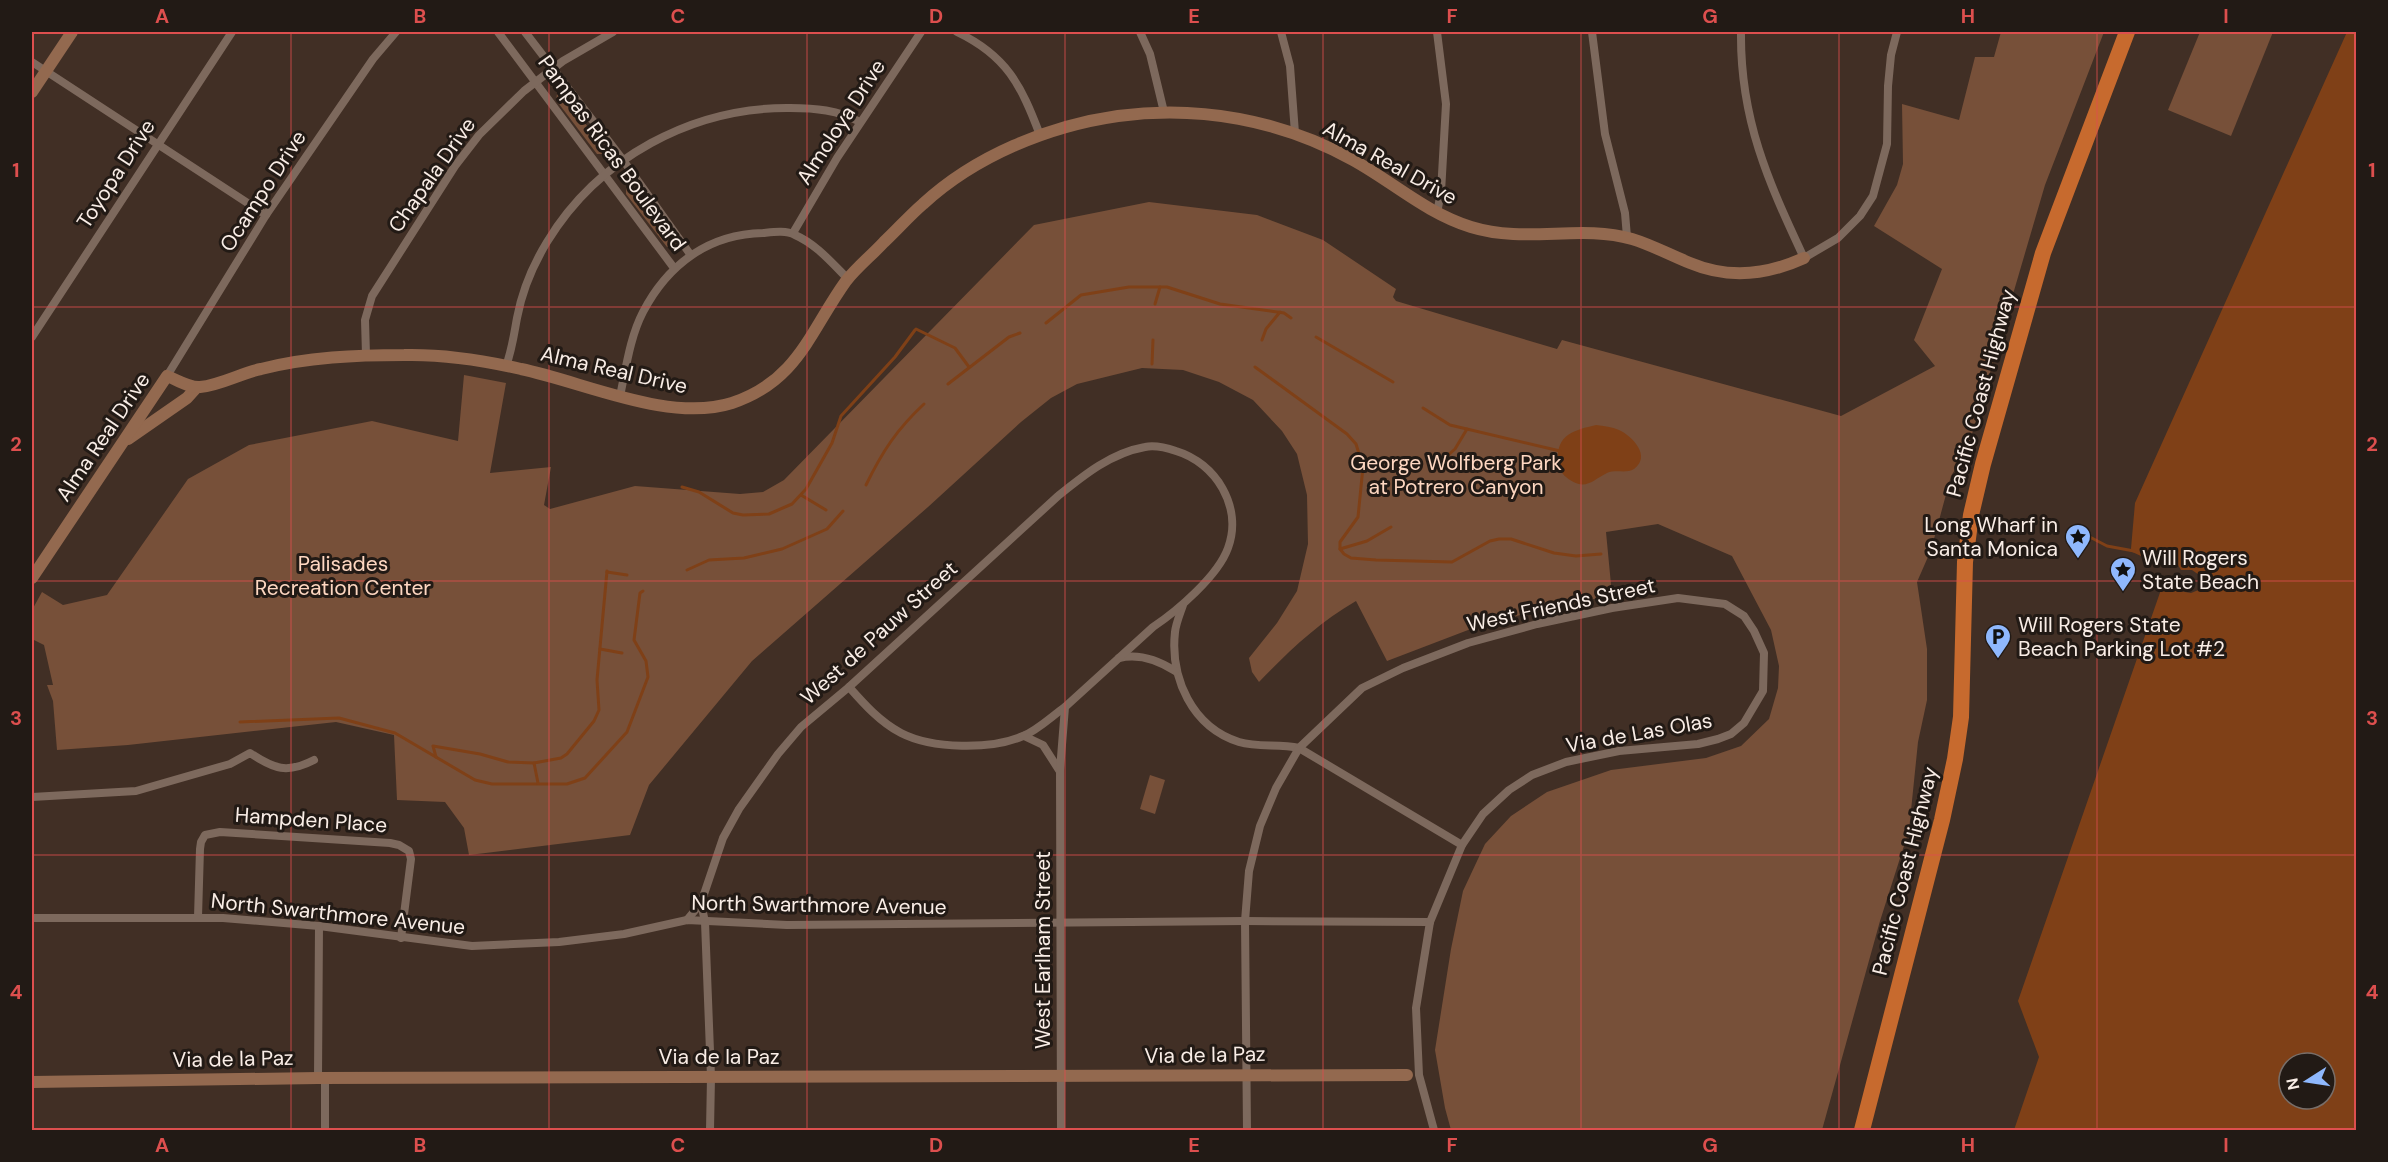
<svg xmlns="http://www.w3.org/2000/svg" width="2388" height="1162" font-family="'DM Sans',sans-serif">
<style>
.green{fill:#775039}
.water{fill:#7f4017;fill-rule:evenodd}
.pier{fill:#412f25}
.lines{fill:none;stroke-linecap:round;stroke-linejoin:round}
.stream{stroke:#7f4017;stroke-width:3}
.street{stroke:#7d695d;stroke-width:8}
.secondary{stroke:#93694f;stroke-width:12}
.highway{stroke:#c76a2e;stroke-width:16}
.grid{fill:none;stroke:#dd4f4e;stroke-width:1.5;stroke-opacity:0.55}
.labels{text-anchor:middle;stroke-width:6;stroke-linejoin:round;paint-order:stroke}
.street-label{font-size:21px;fill:#f9ede6;stroke:#221a15}
.park-label{font-size:21px;fill:#fed7c1;stroke:#221a15}
.poi-label{font-size:21px;fill:#f9ede6;stroke:#221a15;text-anchor:start}
.neatline{fill:none;stroke:#dd4f4e;stroke-width:2}
.grid-label{font-size:20px;text-anchor:middle;font-weight:bold;fill:#dd4f4e}
</style>
<rect width="100%" height="100%" fill="#412f25"/>
<!-- green -->
<g class="green">
<path d="M2001 32H2104L2045 185 1967 451 1951 476 1931 550 1917 582 1927 649V700L1918 742 1909 830 1880 921 1822 1130H1451L1445 1108 1435 1050 1451 949 1463 891 1485 844 1511 816 1547 792 1611 770 1706 758 1741 746 1769 719 1778 688 1779 666 1771 630 1732 556 1658 524 1606 532 1612 595 1524 614 1476 627 1387 661 1356 601C1318 623 1289 651 1259 682L1252 672 1249 658 1277 623 1297 591 1308 544 1307 495 1297 454 1282 431 1253 400 1219 382 1183 370 1142 368 1077 384 1051 398 1021 422 928 507 752 661 649 785 630 835 469 855 464 828 445 802 397 800 394 735 336 722 128 745 57 750 53 701 47 685H53L44 645 32 639V610L42 592 63 605 107 595 188 479 249 445 372 421 458 441 464 375 506 383 490 473 551 467 544 505 550 509 635 486 740 494 763 492 784 480 1034 225 1149 202 1257 215 1323 240 1396 289 1393 297 1396 301 1557 349 1562 340 1841 416 1935 366 1914 340 1942 269 1874 226 1897 185 1903 164 1902 104 1959 120 1975 57H1994Z"/>
<path d="M2200 32H2273L2231 136 2168 110Z"/>
<path d="M557 94 564 96 604 148 602 154H597L556 100Z"/>
<path d="M629 187 633 189 673 242 672 247H667L626 194V188Z"/>
<path d="M1150 775 1165 780 1155 814 1140 809Z"/>
</g>
<!-- water -->
<g class="water">
<path d="M2347 32H2356V1130H2014L2039 1057 2018 1001 2164 581 2130 560 2135 503ZM2289 1063H2325V1099H2289Z"/>
<path d="M1596 425C1604 426 1612 427 1619 430 1632 436 1652 456 1634 469 1626 474 1616 469 1607 473 1591 481 1585 492 1566 477 1561 473 1559 467 1558 461 1556 434 1575 430 1596 425Z"/>
</g>
<!-- pier -->
<path class="pier" d="M2128 550 2141 556H2147L2154 562 2172 563 2178 565 2181 570H2192L2202 577 2201 589 2191 593 2168 589 2166 585 2128 562Z"/>
<g class="lines">
<!-- stream -->
<g class="stream">
<path d="M1155 304 1160 287"/>
<path d="M1046 323 1081 295 1129 287H1167L1220 304 1284 313 1291 318"/>
<path d="M1316 337 1393 382"/>
<path d="M1262 340 1266 329 1280 312"/>
<path d="M1152 364 1153 340"/>
<path d="M1255 367 1347 434 1356 444 1363 467 1358 517 1340 542V549L1344 554 1351 558 1376 560 1452 562 1490 541 1499 539H1511L1554 553 1576 556 1601 554"/>
<path d="M948 384 1009 337 1020 333"/>
<path d="M1423 408 1450 425 1560 451"/>
<path d="M1446 457 1455 449 1467 429"/>
<path d="M866 485C882 452 897 429 924 404"/>
<path d="M682 487 699 492 733 513 743 515 769 514 792 504 806 489 832 443 841 416 895 357 915 330 916 329 955 348 969 367"/>
<path d="M801 495 826 510"/>
<path d="M2086 535 2107 546 2134 551"/>
<path d="M1340 549 1367 541 1391 527"/>
<path d="M687 570 709 560 744 558 782 549 827 529 843 511"/>
<path d="M607 572 627 575"/>
<path d="M600 649 622 653"/>
<path d="M240 722 339 718 395 733 475 780 492 784H567L585 778 627 732 648 677 646 661 634 640 640 593 643 591"/>
<path d="M436 757 433 746 480 754 508 762 534 763 561 758 567 754 594 721 599 710 597 680 607 571"/>
<path d="M534 763 538 783"/>
</g>
<!-- street -->
<g class="street">
<path d="M498 32 674 268"/>
<path d="M525 32 623 160 690 254"/>
<path d="M957 32C1007 56 1021 85 1040 135"/>
<path d="M1140 32 1150 54 1164 112"/>
<path d="M1281 32 1290 66 1295 133"/>
<path d="M1437 32 1446 104 1441 192 1437 213"/>
<path d="M1592 32 1605 134 1625 213 1627 237"/>
<path d="M1741 32C1740 119 1768 181 1804 258L1838 238 1860 216 1873 196 1887 144 1888 86 1891 55 1897 32"/>
<path d="M32 62 266 215"/>
<path d="M793 233 837 158 921 32"/>
<path d="M32 337 232 32"/>
<path d="M366 355 365 320 372 296 455 166 479 135 524 91 563 61 613 32"/>
<path d="M506 366C512 350 514 334 517 318 522 291 533 265 547 242 598 158 692 107 790 108 815 108 838 110 860 122"/>
<path d="M167 376 266 215 373 59 396 32"/>
<path d="M620 396C626 368 630 337 643 312 668 264 709 234 763 233 773 232 786 230 795 235 816 244 832 263 848 279"/>
<path d="M1183 605C1180 614 1176 623 1175 632 1170 678 1192 727 1239 742 1259 748 1279 743 1299 748L1462 845"/>
<path d="M1119 658C1140 653 1158 660 1175 671"/>
<path d="M849 687C864 704 880 722 901 733 932 749 991 750 1023 736 1038 730 1052 716 1065 707"/>
<path d="M1024 736 1043 745 1059 770"/>
<path d="M32 797 136 791 230 764 250 753C274 769 287 774 314 760"/>
<path d="M198 917 200 849 201 842 205 835 220 832 390 843 399 845 409 851 411 859 401 938"/>
<path d="M32 918H223L319 926 472 946 559 942 624 934 687 920 787 925 1245 921 1430 922"/>
<path d="M687 920 701 903"/>
<path d="M318 1078 319 926"/>
<path d="M325 1130V1078"/>
<path d="M710 1130 711 1077 705 922 701 903 723 838 739 809 778 754 801 727 849 687 1058 496C1084 475 1111 453 1145 447 1155 445 1167 448 1176 451 1216 463 1243 507 1228 548 1218 576 1177 611 1153 627L1065 707 1060 770 1061 1130"/>
<path d="M1247 1130 1245 921 1249 871 1260 826 1276 788 1299 748 1362 688 1403 668 1468 643 1537 624 1612 608 1678 598 1725 604 1744 616 1754 631 1764 653 1763 691 1744 723 1731 734 1718 739 1698 744 1619 751 1566 762 1532 775 1509 790 1483 814 1462 845 1430 922 1416 1008 1419 1075 1434 1130"/>
</g>
<!-- secondary -->
<g class="secondary">
<path d="M32 92 72 32"/>
<path d="M128 439 187 398 196 388"/>
<path d="M32 578 167 376C177 380 190 388 200 387 221 385 241 373 261 369 307 357 357 355 404 355 444 354 482 360 521 369 584 382 669 423 732 403 798 381 810 331 846 281 857 267 872 255 884 242 897 230 909 216 923 204 975 156 1048 126 1118 116 1199 105 1281 120 1353 160 1393 182 1426 213 1471 227 1526 244 1580 224 1632 239 1652 245 1670 255 1690 263 1728 279 1767 275 1804 258"/>
<path d="M32 1082 318 1078 1407 1075"/>
</g>
<!-- highway -->
<path class="highway" d="M1862 1130 1942 820 1955 759 1961 717 1965 562 1971 515 1983 464 2043 253 2127 32"/>
</g>
<!-- grid -->
<path class="grid" d="M291 32V1130M549 32V1130M807 32V1130M1065 32V1130M1323 32V1130M1581 32V1130M1839 32V1130M2097 32V1130M32 307H2356M32 581H2356M32 855H2356"/>
<!-- icons -->
<defs>
<symbol id="sight-pin" viewBox="-11 -11 22 30"><path d="M0 17L-7.5 6A9.5 9.5 0 1 1 7.5 6Z" fill="#8fb8fd" stroke="#221a15"/><path d="M0-6L1.8-2.2L6-1.7L2.9 1.2L3.7 5.4L0 3.3L-3.7 5.4L-2.9 1.2L-6-1.7L-1.8-2.2Z" fill="#111"/></symbol>
<symbol id="parking-pin" viewBox="-11 -11 22 30"><path d="M0 17L-7.5 6A9.5 9.5 0 1 1 7.5 6Z" fill="#8fb8fd" stroke="#221a15"/><path d="M-3.5-5.5H1a3.5 3.5 0 0 1 0 7H-1V5.5H-3.5ZM-1-3.4V-.6H.8a1.4 1.4 0 0 0 0-2.8Z" fill="#111"/></symbol>
</defs>
<g fill-rule="evenodd">
<use href="#sight-pin" x="2063" y="522" width="30" height="40"/>
<use href="#sight-pin" x="2108" y="555" width="30" height="40"/>
<use href="#parking-pin" x="1983" y="622" width="30" height="40"/>
</g>
<g class="labels">
<!-- street labels -->
<g class="street-label">
<text transform="translate(841 122) rotate(-57)" y="7">Almoloya Drive</text>
<text transform="translate(612 153) rotate(54)" y="7">Pampas Ricas Boulevard</text>
<text transform="translate(1390 163) rotate(29)" y="7">Alma Real Drive</text>
<text transform="translate(116 174) rotate(-57)" y="7">Toyopa Drive</text>
<text transform="translate(432 175) rotate(-55)" y="7">Chapala Drive</text>
<text transform="translate(263 191) rotate(-57)" y="7">Ocampo Drive</text>
<text transform="translate(614 370) rotate(13)" y="7">Alma Real Drive</text>
<text transform="translate(1981 393) rotate(-75)" y="7">Pacific Coast Highway</text>
<text transform="translate(103 437) rotate(-56)" y="7">Alma Real Drive</text>
<text transform="translate(1561 605) rotate(-12)" y="7">West Friends Street</text>
<text transform="translate(879 633) rotate(-42)" y="7">West de Pauw Street</text>
<text transform="translate(1639 733) rotate(-10)" y="7">Via de Las Olas</text>
<text transform="translate(311 820) rotate(4)" y="7">Hampden Place</text>
<text transform="translate(1905 871) rotate(-76)" y="7">Pacific Coast Highway</text>
<text transform="translate(819 905) rotate(1)" y="7">North Swarthmore Avenue</text>
<text transform="translate(338 914) rotate(6)" y="7">North Swarthmore Avenue</text>
<text transform="translate(1043 950) rotate(-90)" y="7">West Earlham Street</text>
<text transform="translate(1205 1055) rotate(-1)" y="7">Via de la Paz</text>
<text x="719" y="1064">Via de la Paz</text>
<text transform="translate(233 1059) rotate(-1)" y="7">Via de la Paz</text>
</g>
<!-- park labels -->
<g class="park-label">
<text x="1456" y="470">George Wolfberg Park<tspan x="1456" dy="24">at Potrero Canyon</tspan></text>
<text x="343" y="571">Palisades<tspan x="343" dy="24">Recreation Center</tspan></text>
</g>
<!-- poi labels -->
<g class="poi-label">
<text x="2058" y="532" text-anchor="end">Long Wharf in<tspan x="2058" dy="24">Santa Monica</tspan></text>
<text x="2142" y="565">Will Rogers<tspan x="2142" dy="24">State Beach</tspan></text>
<text x="2018" y="632">Will Rogers State<tspan x="2018" dy="24">Beach Parking Lot #2</tspan></text>
</g>
</g>
<!-- border -->
<rect width="2388" height="1162" fill="none" stroke="#221a15" stroke-width="66"/>
<!-- north arrow -->
<g transform="translate(2307 1081) rotate(258)"><circle r="28" fill="#221a15" stroke="#786e69" stroke-width="1.5"/>
<path d="M0-4.5L10 22L0 15L-10 22Z" fill="#8fb8fd"/>
<text y="-9" font-size="16" font-weight="bold" text-anchor="middle" fill="#f9ede6">N</text>
</g>
<rect x="33" y="33" width="2322" height="1096" class="neatline"/>
<g class="grid-label">
<text x="162" y="23">A</text>
<text x="420" y="23">B</text>
<text x="678" y="23">C</text>
<text x="936" y="23">D</text>
<text x="1194" y="23">E</text>
<text x="1452" y="23">F</text>
<text x="1710" y="23">G</text>
<text x="1968" y="23">H</text>
<text x="2226" y="23">I</text>
<text x="16" y="177">1</text>
<text x="2372" y="177">1</text>
<text x="16" y="451">2</text>
<text x="2372" y="451">2</text>
<text x="16" y="725">3</text>
<text x="2372" y="725">3</text>
<text x="16" y="999">4</text>
<text x="2372" y="999">4</text>
<text x="162" y="1152">A</text>
<text x="420" y="1152">B</text>
<text x="678" y="1152">C</text>
<text x="936" y="1152">D</text>
<text x="1194" y="1152">E</text>
<text x="1452" y="1152">F</text>
<text x="1710" y="1152">G</text>
<text x="1968" y="1152">H</text>
<text x="2226" y="1152">I</text>
</g>
</svg>
